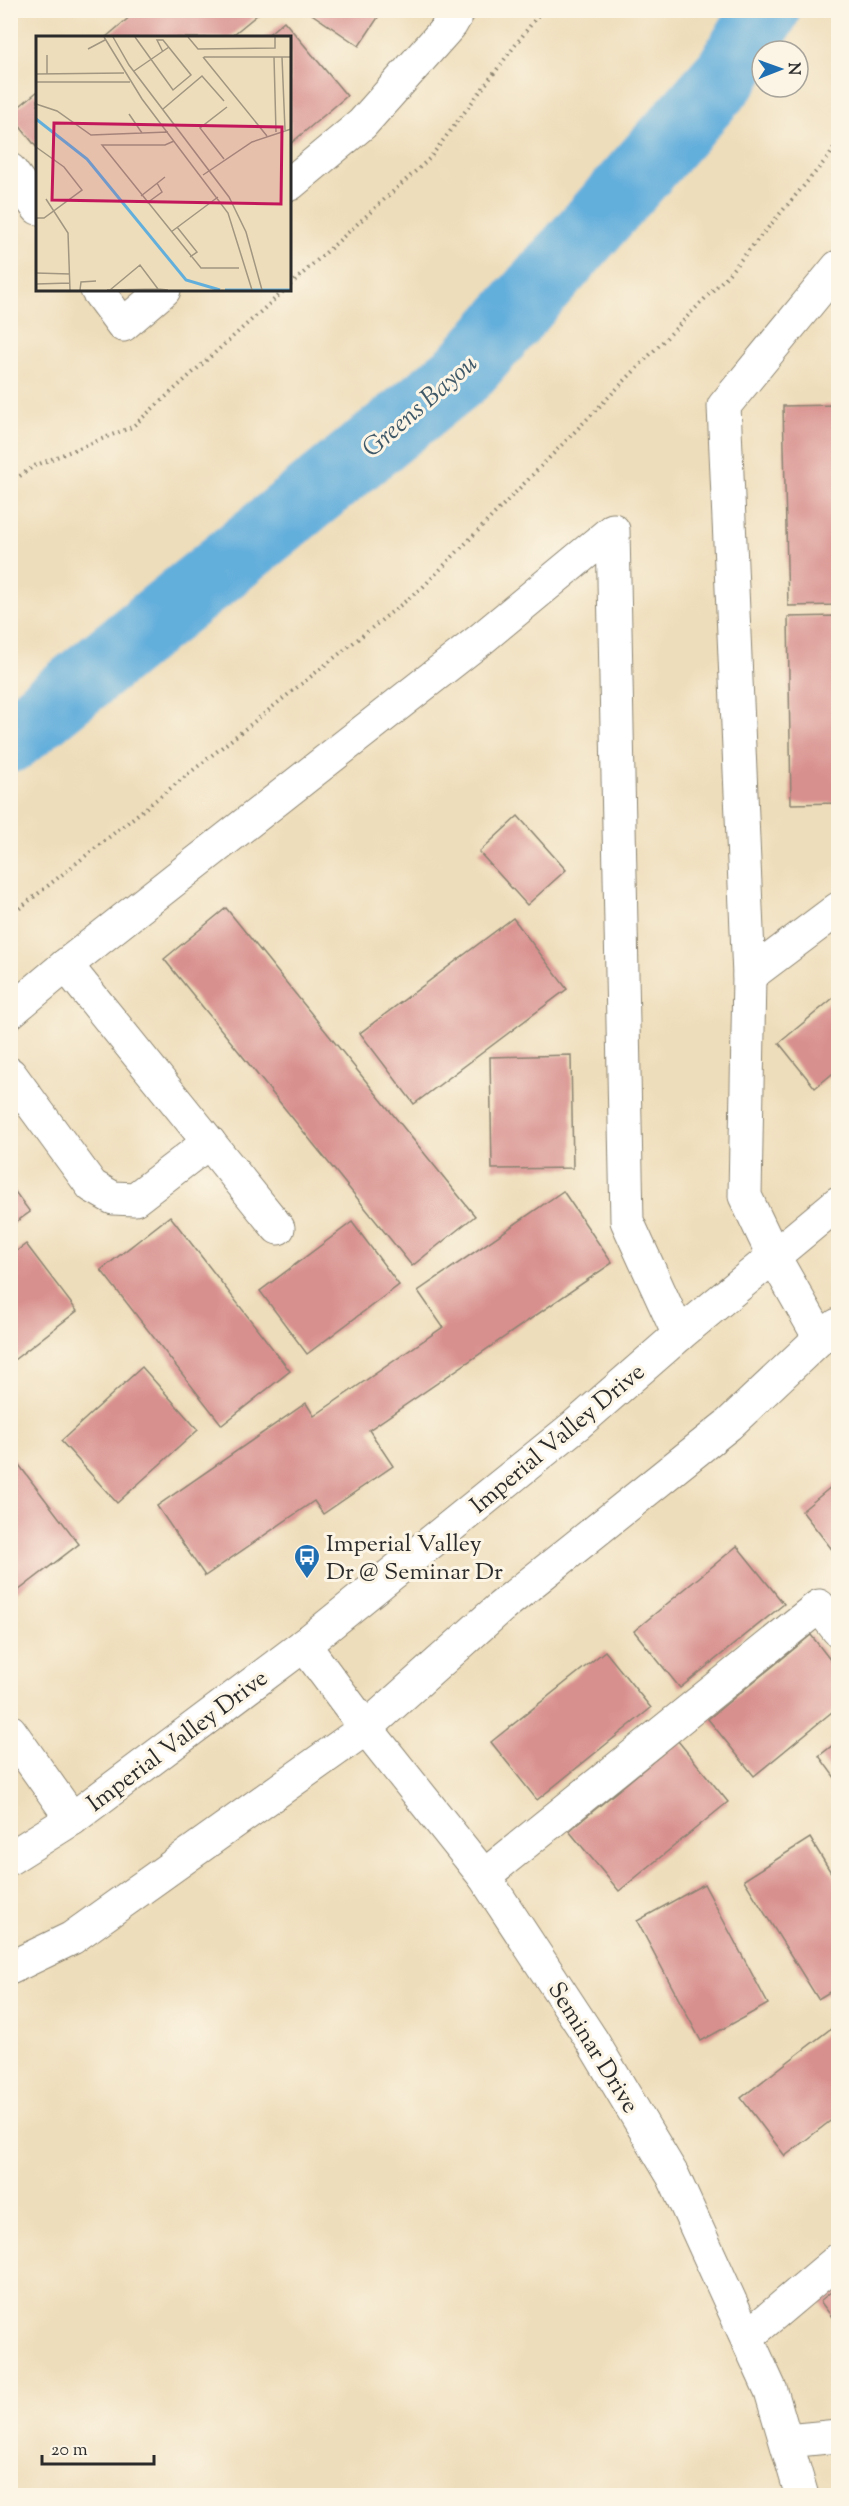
<svg xmlns="http://www.w3.org/2000/svg" width="849" height="2506" font-family="'Sorts Mill Goudy',serif">
<style>
.lines{fill:none;stroke-linecap:round;stroke-linejoin:round}
.river{stroke:#63afdc;stroke-width:68}
.building{fill:#d8908e}
.minor-casing{stroke:#8c8472;stroke-width:35}
.major-casing{stroke:#8c8472;stroke-width:35}
.path{stroke:#8c8472;stroke-width:4;stroke-dasharray:1.5 4.5;stroke-linecap:butt}
.minor{stroke:#fff;stroke-width:33}
.major{stroke:#fff;stroke-width:33}
.labels{text-anchor:middle;stroke-width:6;stroke-linejoin:round;paint-order:stroke}
.street-label{font-size:24px;fill:#2b2b2b;stroke:#fcf5e5}
.poi-label{font-size:24px;fill:#2b2b2b;stroke:#fcf5e5;text-anchor:start}
.water-label{font-size:26px;font-style:italic;fill:#3f5969;stroke:#fcf5e5}
.inset-river{fill:none;stroke:#63afdc;stroke-width:3}
.inset-road{fill:none;stroke:#a09681;stroke-width:1.5}
.view{fill:#c2185b;fill-opacity:0.15;stroke:#c2185b;stroke-width:3}
.inset-edge{fill:none;stroke:#2b2b2b;stroke-width:3}
</style>
<rect width="100%" height="100%" fill="#fcf5e5"/>
<filter id="ink" filterUnits="userSpaceOnUse"><feTurbulence type="fractalNoise" baseFrequency=".0167" numOctaves="2"/><feDisplacementMap in="SourceGraphic" scale="12" xChannelSelector="R" yChannelSelector="G"/><feConvolveMatrix kernelMatrix="1 2 1 2 8 2 1 2 1" color-interpolation-filters="sRGB"/></filter>
<filter id="wash" filterUnits="userSpaceOnUse"><feTurbulence type="fractalNoise" baseFrequency=".008" numOctaves="4" result="noise"/><feDisplacementMap in="SourceGraphic" scale="24" xChannelSelector="R" yChannelSelector="G"/><feGaussianBlur stdDeviation="1.35" result="paint"/><feColorMatrix in="noise" values="0 0 0 0 0 0 0 0 0 0 0 0 0 0 0 0 0 1.4 0 .05"/><feComposite in="paint" operator="in"/></filter>
<g filter="url(#wash)">
<rect width="100%" height="100%" fill="#eeddba"/>
<g class="lines">
<!-- river -->
<path class="river" d="M10 739 463 373 728 73 766 10"/>
</g>
<g id="blocks">
<!-- building -->
<g class="building">
<path d="M138 10H263L229 38H105Z"/>
<path d="M306 10H383L359 46Z"/>
<path d="M284 21 347 96 290 144V38H264Z"/>
<path d="M38 91V149L10 114Z"/>
<path d="M838 405V605L788 606 783 406Z"/>
<path d="M838 616V803L791 804 788 617Z"/>
<path d="M518 816 566 870 527 905 479 852Z"/>
<path d="M226 908 475 1216 412 1266 164 959Z"/>
<path d="M513 918 567 989 414 1104 360 1033Z"/>
<path d="M838 994V1069L815 1088 779 1043Z"/>
<path d="M571 1055 573 1168 492 1169 490 1057Z"/>
<path d="M10 1185 30 1212 10 1226Z"/>
<path d="M563 1191 612 1263 369 1430 393 1466 323 1514 314 1501 205 1576 157 1506 306 1403 314 1416 443 1327 418 1291Z"/>
<path d="M170 1216 290 1371 222 1425 101 1270Z"/>
<path d="M352 1222 399 1285 307 1354 260 1291Z"/>
<path d="M26 1244 77 1311 10 1363V1256Z"/>
<path d="M142 1367 198 1430 117 1503 61 1441Z"/>
<path d="M10 1453 79 1544 10 1597Z"/>
<path d="M838 1481V1557L802 1511Z"/>
<path d="M737 1546 784 1604 680 1688 634 1631Z"/>
<path d="M811 1635 838 1670V1707L754 1776 708 1719Z"/>
<path d="M605 1651 651 1708 537 1800 491 1742Z"/>
<path d="M678 1741 728 1802 619 1891 569 1831Z"/>
<path d="M838 1741V1782L819 1756Z"/>
<path d="M810 1838 838 1884V1987L818 1999 744 1880Z"/>
<path d="M704 1884 768 2004 701 2041 637 1921Z"/>
<path d="M838 2023V2115L785 2156 741 2098Z"/>
<path d="M838 2286V2325L820 2301Z"/>
</g>
</g>
</g>
<g filter="url(#ink)">
<use href="#blocks" fill-opacity="0" stroke="#8c8472" stroke-width="1.5"/>
<g class="lines">
<defs>
<g id="minor">
<path d="M10 170 38 208"/>
<path d="M290 184 362 124 451 24 459 10"/>
<path d="M97 290 123 325 164 290"/>
<path d="M66 965 278 1228"/>
<path d="M749 976 838 909"/>
<path d="M10 1012 66 965 480 640 613 530 627 1221 679 1335"/>
<path d="M10 1074 92 1186 113 1198 135 1199 209 1142"/>
<path d="M774 1257 745 1196 749 976 724 406 838 267"/>
<path d="M304 1645 366 1728 484 1876 591 2039 673 2176 771 2391 802 2496"/>
<path d="M10 1731 72 1819"/>
<path d="M484 1876 819 1606 838 1630"/>
<path d="M748 2336 838 2260"/>
<path d="M787 2441 838 2436"/>
</g>
<g id="major">
<path d="M774 1257 820 1338"/>
<path d="M10 1858 72 1819 304 1645 576 1425 679 1335 838 1203"/>
<path d="M10 1968 72 1938 366 1728 501 1607 728 1425 820 1338 838 1325"/>
</g>
</defs>
<!-- minor casing -->
<use href="#minor" class="minor-casing"/>
<!-- major casing -->
<use href="#major" class="major-casing"/>
<!-- path -->
<g class="path">
<path d="M290 285 429 159 542 10"/>
<path d="M10 483 34 466 132 427 285 290"/>
<path d="M10 916 422 588 726 277 830 155 838 141"/>
</g>
<!-- minor -->
<use href="#minor" class="minor"/>
<!-- major -->
<use href="#major" class="major"/>
</g>
</g>
<!-- icons -->
<defs>
<symbol id="bus-pin" viewBox="-11 -11 22 30"><path d="M0 17L-7.5 6A9.5 9.5 0 1 1 7.5 6Z" fill="#1f6fb2" stroke="#fcf5e5"/><path d="M-5-6H5V4H4V6H2V4H-2V6H-4V4H-5ZM-3.5-4V0h7V-4ZM-3.5 1.2v1.5H-2V1.2ZM2 1.2v1.5H3.5V1.2Z" fill="#fff"/></symbol>
</defs>
<g fill-rule="evenodd">
<use href="#bus-pin" x="292" y="1542" width="30" height="40"/>
</g>
<g class="labels">
<!-- street labels -->
<g class="street-label">
<text transform="translate(557 1438) rotate(-40)" y="8">Imperial Valley Drive</text>
<text transform="translate(177 1740) rotate(-37)" y="8">Imperial Valley Drive</text>
<text transform="translate(594 2047) rotate(58)" y="8">Seminar Drive</text>
</g>
<!-- poi labels -->
<g class="poi-label">
<text x="326" y="1551">Imperial Valley<tspan x="326" dy="28">Dr @ Seminar Dr</tspan></text>
</g>
<!-- water labels -->
<g class="water-label">
<text transform="translate(419 405) rotate(-41)" y="9">Greens Bayou</text>
</g>
</g>
<!-- overview -->
<g transform="translate(36 36)">
<rect width="255" height="255" fill="#eeddba"/>
<path class="inset-river" d="M0 83 51 123 150 244 184 254M189 254H255"/>
<path class="inset-road" d="M68 1 106 63 192 177 216 254M77 1 93 29 193 161 210 196 226 254M99 1 137 54 155 39 127 4H121L127 16M152 1 162 13 239 12V1M52 13 69 4M167 21 231 100M168 21H255M238 21 240 96M246 21 249 94M98 35 133 11M0 38 88 37M11 38V19M0 46H94M0 68 21 75 55 99 132 96M127 73 166 40 188 65M93 78 106 97M138 105 129 109H66L165 232H203M0 111 28 131 46 154 8 182H0M188 123 164 92 191 71M167 139 216 106 255 93M105 160 129 141M10 163 32 197 34 254M111 167 126 156 121 147M141 191 161 216 154 221M135 196 182 161M0 237 34 238M0 248 34 247M44 254 45 246 60 245M71 254 122 253M74 254 104 229 122 253 132 254"/>
<path class="view" d="M18 87 246 91 245 168 16 164Z"/>
<rect width="255" height="255" class="inset-edge"/>
</g>
<!-- margin -->
<rect width="849" height="2506" fill="none" stroke="#fcf5e5" stroke-width="36"/>
<!-- north arrow -->
<g transform="translate(780 69) rotate(89)"><circle r="28" fill="#fcf5e5" stroke="#a8a49b" stroke-width="1.5"/>
<path d="M0-4.5L10 22L0 15L-10 22Z" fill="#1f6fb2"/>
<text y="-9" font-size="16" font-weight="bold" text-anchor="middle" fill="#2b2b2b">N</text>
</g>
<!-- scale -->
<path d="M42 2455v9h112v-9" fill="none" stroke="#2b2b2b" stroke-width="3"/>
<text x="51" y="2455" font-size="18" fill="#2b2b2b" stroke="#fcf5e5" stroke-width="4.5" paint-order="stroke">20 m</text>
</svg>
